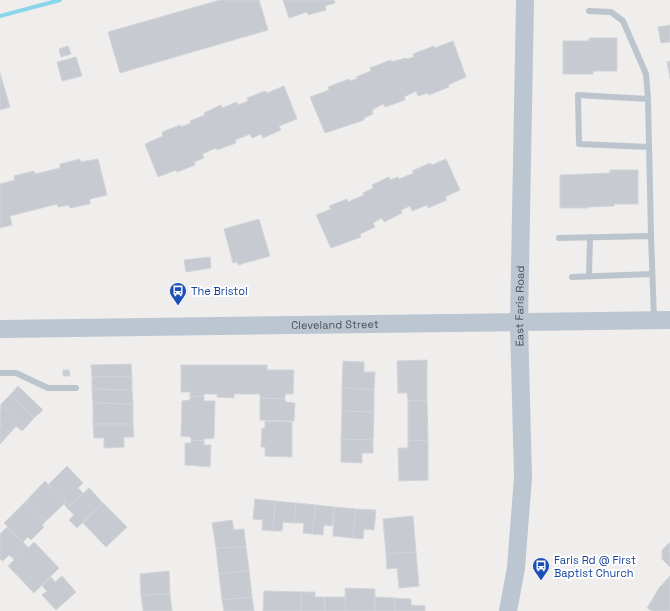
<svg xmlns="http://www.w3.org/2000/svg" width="670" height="611" font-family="'Space Grotesk',sans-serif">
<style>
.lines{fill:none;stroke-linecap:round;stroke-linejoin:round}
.stream{stroke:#89d6eb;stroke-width:4}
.building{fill:#c7cad0;stroke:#d1d4d9}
.lane{stroke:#bcc5cd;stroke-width:6}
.secondary{stroke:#bbc6d1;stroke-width:18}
.labels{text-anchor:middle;stroke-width:4;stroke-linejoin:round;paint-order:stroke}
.transit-label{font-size:11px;fill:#164399;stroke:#fff;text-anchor:start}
.street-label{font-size:11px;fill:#46515b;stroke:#fff}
</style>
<rect width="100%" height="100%" fill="#f0eded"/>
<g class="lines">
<!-- stream -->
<path class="stream" d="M0 16 60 0"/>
</g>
<!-- building -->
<g class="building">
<path d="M220 0H259L268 30 120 73 108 32Z"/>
<path d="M283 0H334L335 3 325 6 326 10 308 15 307 12 289 18Z"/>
<path d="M670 25V42L661 43 658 27Z"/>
<path d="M589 38H617V71H593V74H563V41H589Z"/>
<path d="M453 41 466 77 448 85 449 87 429 95 428 93 418 96 416 91 404 97 405 100 385 107 383 104 372 110 373 114 364 118V120L325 133 310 97 329 90 328 87 349 79 350 81 357 79 356 77 371 71 370 68 391 60V62L406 58 407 59 414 57 413 54 434 46 435 48Z"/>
<path d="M68 46 71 54 61 57 59 49Z"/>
<path d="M76 57 82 76 62 81 57 62Z"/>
<path d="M670 61V78L667 62Z"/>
<path d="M0 73 10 107 0 110Z"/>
<path d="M284 86 297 119 279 126 281 130 263 138 261 134 252 138 250 134 235 140 236 143 217 150 216 148 202 154 204 158 194 162 195 165 177 172 176 170 158 177 145 144 163 136 162 132 180 125 181 127 191 123 190 121 205 115 204 113 221 105 222 108 237 102 238 105 248 101 247 98 265 91 267 93Z"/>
<path d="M80 159 81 162 98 159 107 195 90 199V204L70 208 69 205 58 207 57 204 10 216 12 225 0 228V184L15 180 14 176 34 171 35 174 60 168V164Z"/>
<path d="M446 159 460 190 445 197 447 200 428 208 427 205 412 211 410 206 401 210 402 213 384 222 382 218 373 223 375 227 360 234 361 237 331 248 316 215 331 209 329 206 347 199 348 202 364 195 363 193 373 188 372 185 389 177 390 180 398 177 399 179 414 173 412 171 430 163 432 165Z"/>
<path d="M610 170H638V204H614V206L588 207V208H560V175L610 173Z"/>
<path d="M259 219 270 256 238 265 237 262 233 263 224 229Z"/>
<path d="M210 257 211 268 186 272 184 260Z"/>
<path d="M427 360V401H408L407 393H398L397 361Z"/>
<path d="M343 361 364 362V372H375L374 390 342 388Z"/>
<path d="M131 364 132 377H92L91 365Z"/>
<path d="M181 365H267V370H294L293 394H285V399L260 398V394H234V398L217 397V394H204V396L190 397V392H181Z"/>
<path d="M63 370H69L70 376H63Z"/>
<path d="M92 377H132V390L92 389Z"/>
<path d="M18 386 43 410 34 418 10 395Z"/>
<path d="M342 388 374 390V412L342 411Z"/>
<path d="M92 389 132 390 133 404 93 403Z"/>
<path d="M10 395 34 418 25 428 1 404Z"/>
<path d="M204 396V401H215L214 438 204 439V441L191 440V437L181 436 182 401 190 400V397Z"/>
<path d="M260 398 285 399 286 402 295 403 294 421 260 420Z"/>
<path d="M408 401H427L428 441 408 440Z"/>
<path d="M93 403 133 404V424H93Z"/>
<path d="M1 404 25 428 22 431 16 426 10 433 0 423Z"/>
<path d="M342 411 374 412 373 440 341 439Z"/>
<path d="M265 421 292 422V457L265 456V447H261L262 428H265Z"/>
<path d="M0 423 10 433 0 444Z"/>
<path d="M93 424H133L134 437H124V447L104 448V438H94Z"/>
<path d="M341 439 373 440V453H362V463L341 462Z"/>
<path d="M191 440 204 441V445H211L210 467 185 465V443H191Z"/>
<path d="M408 440 428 441V480L399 481 398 448H408Z"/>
<path d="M67 466 83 483 78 488 83 493 67 508 64 504 66 502 48 485Z"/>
<path d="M45 481 66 502 46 521 26 501Z"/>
<path d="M89 488 103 503 77 528 69 520 74 515 67 508Z"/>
<path d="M255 499 275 501 273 531 262 530 263 520 253 519Z"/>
<path d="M26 501 46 521 42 525 44 527 31 540 28 537 23 542 4 523Z"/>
<path d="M275 501 296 503 294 523 283 522 282 531H273Z"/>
<path d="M103 503 127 527 106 547 83 523Z"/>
<path d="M296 503 316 505 312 534 303 533 304 523H294Z"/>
<path d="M316 505 334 507 332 526 324 525 323 535 312 534Z"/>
<path d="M334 507 356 509 353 538 333 536Z"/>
<path d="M356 509 376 510 374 530 364 529 363 539 353 538Z"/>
<path d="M413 516 416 552 386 554 383 519Z"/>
<path d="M232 520 234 530 244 529 246 547 216 548 212 523Z"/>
<path d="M7 527 26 545 13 558 9 555 3 561 0 559V534Z"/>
<path d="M34 542 59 568 34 593 8 566 14 560 13 558 26 545 28 548Z"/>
<path d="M670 542V567L662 559V550Z"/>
<path d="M246 547 249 570 219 574 216 548Z"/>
<path d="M416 552 419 586 399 588 397 568 387 569 386 554Z"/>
<path d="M249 570 252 597 222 600 219 574Z"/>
<path d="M169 571 170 594 141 595 140 574Z"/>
<path d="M62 576 76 592 56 610 42 595 47 591 42 586 51 577 55 582Z"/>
<path d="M670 576V611H652L647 608 659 588Z"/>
<path d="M345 588 375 589V611H346Z"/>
<path d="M264 591 301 592V611H263Z"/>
<path d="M301 592H315V597H324L325 611H301Z"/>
<path d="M170 594 172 611H143L141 595Z"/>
<path d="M252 597 254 611H224L222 600Z"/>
<path d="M324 597H345L346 611H325Z"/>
<path d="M375 597 395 598V611H375Z"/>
<path d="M395 598 411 599V605L425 606V611H395Z"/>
</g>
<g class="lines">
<!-- lane -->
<g class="lane">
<path d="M589 11 611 12 623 21 646 74 648 99"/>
<path d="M649 147 579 144 578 95 648 99 651 236"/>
<path d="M559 238 651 236 654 318"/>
<path d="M589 276 590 237"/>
<path d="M572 277 652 274"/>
<path d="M0 373H16L48 388H76"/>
</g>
<!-- secondary -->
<g class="secondary">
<path id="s1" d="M0 329 670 320"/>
<path id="s2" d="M508 611 516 568 523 477 519 323 525 0"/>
</g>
</g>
<!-- icons -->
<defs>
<symbol id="bus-pin" viewBox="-11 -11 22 30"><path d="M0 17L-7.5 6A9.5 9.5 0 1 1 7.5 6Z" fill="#1a4fb4" stroke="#fff"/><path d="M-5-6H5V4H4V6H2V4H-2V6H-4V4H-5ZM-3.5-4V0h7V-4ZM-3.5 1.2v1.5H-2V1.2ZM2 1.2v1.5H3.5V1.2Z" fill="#fff"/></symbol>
</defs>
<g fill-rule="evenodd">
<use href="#bus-pin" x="168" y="281" width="20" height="27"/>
<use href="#bus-pin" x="531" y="556" width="20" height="27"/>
</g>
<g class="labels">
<!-- transit labels -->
<g class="transit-label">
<text x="191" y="295">The Bristol</text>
<text x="554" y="564">Faris Rd @ First<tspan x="554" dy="13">Baptist Church</tspan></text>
</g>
<!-- street labels -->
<g class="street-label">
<text dy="4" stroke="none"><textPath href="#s2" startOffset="306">East Faris Road</textPath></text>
<text dy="4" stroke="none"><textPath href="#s1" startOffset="335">Cleveland Street</textPath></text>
</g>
</g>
</svg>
